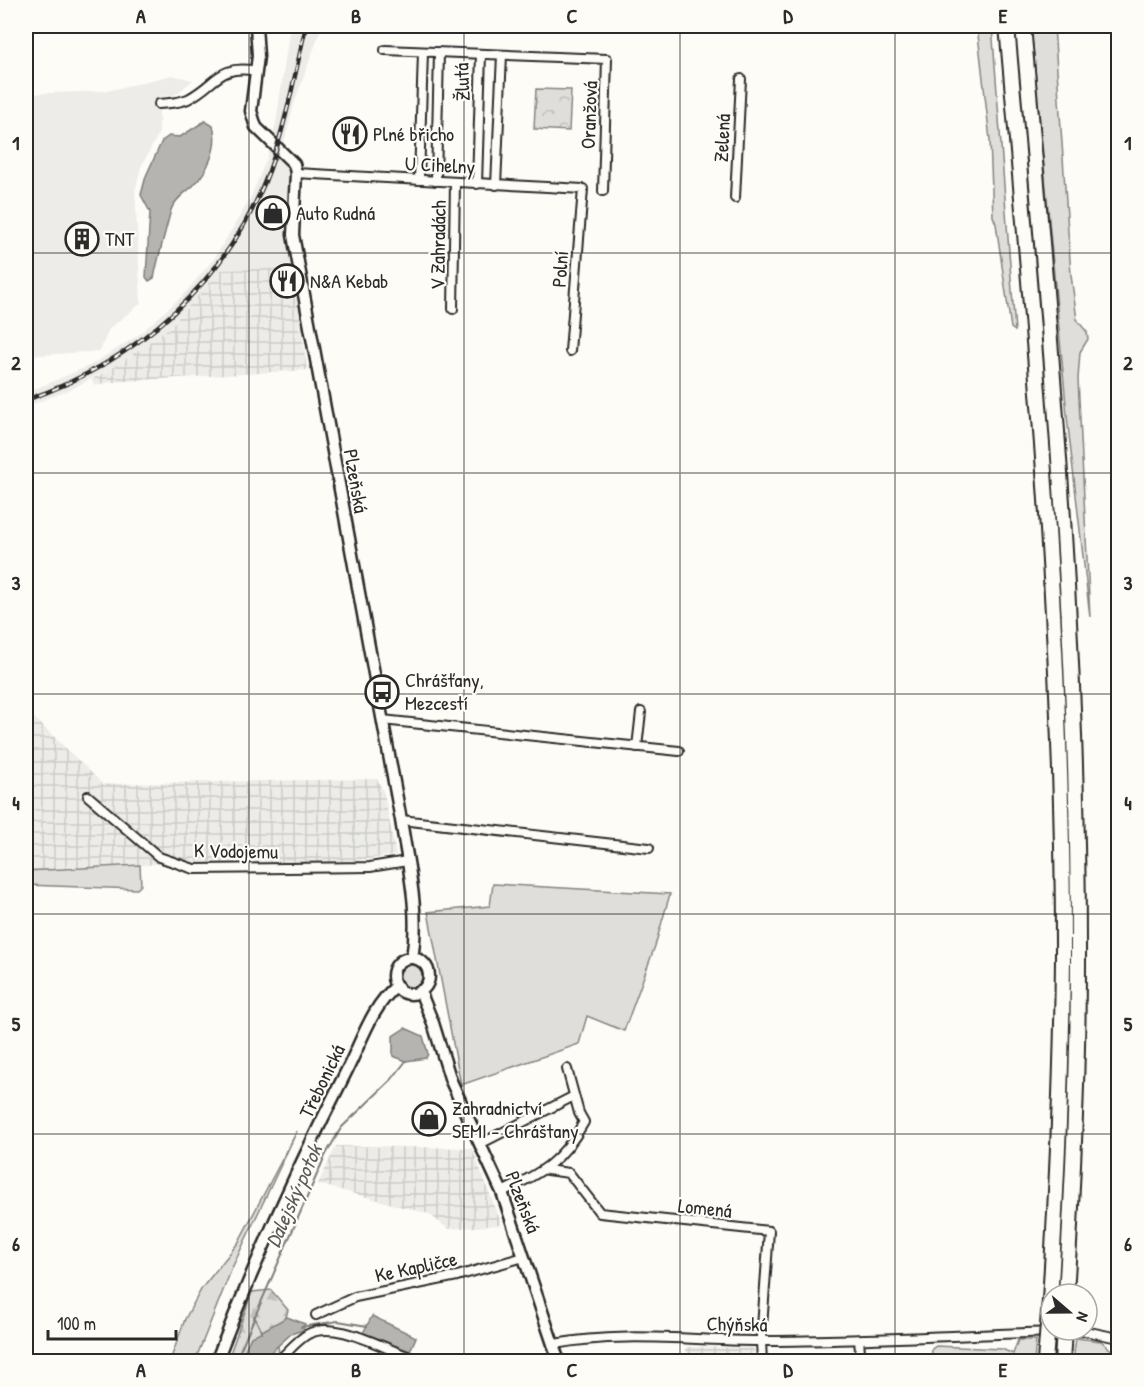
<svg xmlns="http://www.w3.org/2000/svg" width="1144" height="1387" font-family="'Patrick Hand',sans-serif">
<style>
.built{fill:#edece8}
.industrial{fill:url(#industrial-grid)}
.grass{fill:#dfdeda;stroke:#858482;stroke-width:1.5}
.forest{fill:url(#forest-firs);stroke:#858482;stroke-width:1.5}
.park{fill:url(#park-crowns);stroke:#858482;stroke-width:1.5}
.water{fill:#b5b4b1;stroke:#7e7d7b;stroke-width:1.5}
.lines{fill:none;stroke-linecap:round;stroke-linejoin:round}
.stream{stroke:#7e7d7b;stroke-width:2}
.street-casing{stroke:#2b2b2b;stroke-width:12}
.secondary-casing{stroke:#2b2b2b;stroke-width:15}
.highway-casing{stroke:#2b2b2b;stroke-width:18}
.street{stroke:#fdfcf7;stroke-width:8}
.secondary{stroke:#fdfcf7;stroke-width:10}
.highway{stroke:#fdfcf7;stroke-width:14}
.rail-casing{stroke:#2b2b2b;stroke-width:4.5}
.rail{stroke:#fdfcf7;stroke-width:2;stroke-dasharray:7;stroke-linecap:butt}
.highway-bridge-casing{stroke:#2b2b2b;stroke-width:18;stroke-linecap:butt}
.highway-bridge{stroke:#fdfcf7;stroke-width:14}
.grid{fill:none;stroke:#2b2b2b;stroke-width:1.5;stroke-opacity:0.55}
.labels{text-anchor:middle;stroke-width:4.5;stroke-linejoin:round;paint-order:stroke}
.street-label{font-size:20px;fill:#2b2b2b;stroke:#fdfcf7}
.poi-label{font-size:20px;fill:#2b2b2b;stroke:#fdfcf7;text-anchor:start}
.water-label{font-size:21px;font-style:italic;fill:#5b5b5a;stroke:#fdfcf7}
.neatline{fill:none;stroke:#2b2b2b;stroke-width:2}
.grid-label{font-size:20px;text-anchor:middle;font-weight:bold;fill:#2b2b2b}
</style>
<defs>
<pattern id="industrial-grid" width="8" height="8" patternUnits="userSpaceOnUse" patternTransform="scale(1.5)"><rect width="8" height="8" fill="#edece8"/><path d="M0 4h8M4 0v8" fill="none" stroke="#cbcbc7"/></pattern>
<pattern id="forest-firs" width="22" height="20" patternUnits="userSpaceOnUse" patternTransform="scale(1.5)"><rect width="22" height="20" fill="#dfdeda"/><path d="M5 1l3.5 6h-7zM16 11l3.5 6h-7z" fill="#c0bfbb"/></pattern>
<pattern id="park-crowns" width="20" height="18" patternUnits="userSpaceOnUse" patternTransform="scale(1.5)"><rect width="20" height="18" fill="#dfdeda"/><path d="M2 6a3 3 0 1 1 6 0M12 15a3 3 0 1 1 6 0" fill="none" stroke="#c0bfbb"/></pattern>
</defs>
<rect width="100%" height="100%" fill="#fdfcf7"/>
<filter id="ink" filterUnits="userSpaceOnUse"><feTurbulence type="fractalNoise" baseFrequency=".0167" numOctaves="2"/><feDisplacementMap in="SourceGraphic" scale="12" xChannelSelector="R" yChannelSelector="G"/><feConvolveMatrix kernelMatrix="1 2 1 2 8 2 1 2 1" color-interpolation-filters="sRGB"/></filter>
<g filter="url(#ink)">
<!-- built -->
<g class="built">
<path d="M290 26H322L295 101 280 158 282 157 290 166 287 234 294 268 221 271 170 327 122 362 72 389 26 407V393L91 365 140 334 182 296 214 259 250 199 267 158 276 123Z"/>
<path d="M172 75 193 80 175 95 159 97V133L141 167 135 191 141 303 109 329 100 351 26 356V94L107 91Z"/>
</g>
<!-- industrial -->
<g class="industrial">
<path d="M294 268 307 370 113 382 95 385 91 380 122 362 170 327 221 270Z"/>
<path d="M26 710 103 784 377 779 384 793 396 855 341 863 242 866 184 861 118 868 26 871Z"/>
<path d="M336 1146 472 1148 502 1225 448 1229 429 1214 318 1184Z"/>
<path d="M686 1347 754 1348 755 1361H687Z"/>
</g>
<!-- grass -->
<g class="grass">
<path d="M977 26H992L1015 331 1011 328 996 224 993 216 990 140Z"/>
<path d="M1031 26H1054L1071 275 1077 320 1087 332 1088 339 1080 352 1078 379 1090 617 1068 426Z"/>
<path d="M140 865 141 885 137 889 26 885V871Z"/>
<path d="M493 884 670 894 655 946 624 1031 587 1016 579 1044 461 1085 428 912 490 906Z"/>
<circle cx="411" cy="975" r="12"/>
<path d="M297 1131 232 1268 195 1361H170L185 1319 202 1288 238 1243Z"/>
<path d="M1076 1338 1101 1341 1118 1356V1361H1073Z"/>
<path d="M1018 1340H1036L1034 1361H931L932 1349 936 1346 1002 1349 1013 1354Z"/>
</g>
<!-- forest -->
<path class="forest" d="M271 1290 288 1310 278 1346 280 1361 227 1362 252 1292Z"/>
<!-- park -->
<path class="park" d="M536 89 571 90 569 131 534 129Z"/>
<!-- water -->
<g class="water">
<path d="M205 121 213 126C219 147 208 171 193 186 186 192 174 200 171 210 165 232 159 254 154 278L149 281 146 277 150 212 141 195 146 176 162 141 169 136 180 137Z"/>
<path d="M405 1028 423 1036 428 1054 426 1058 406 1061 393 1056V1036Z"/>
<path d="M372 1316 416 1337 410 1351 363 1333Z"/>
<path d="M287 1317 305 1324 303 1330 291 1334 261 1361H239L251 1337Z"/>
</g>
<g class="lines">
<!-- stream -->
<g class="stream">
<path d="M254 1316 262 1332"/>
<path d="M301 1327 338 1321 367 1326"/>
<path d="M235 1362 325 1156 341 1128 392 1079 406 1061"/>
</g>
<defs>
<g id="street">
<path d="M385 50 607 59 603 191"/>
<path d="M159 104C169 103 179 103 188 99 217 84 218 64 256 71"/>
<path d="M296 173 583 189 570 351"/>
<path d="M419 180 423 52"/>
<path d="M436 181 439 53"/>
<path d="M477 184 481 54"/>
<path d="M496 185 502 55"/>
<path d="M735 198 741 79"/>
<path d="M453 309 455 182"/>
<path d="M382 720 679 751"/>
<path d="M637 747 641 712"/>
<path d="M88 796 159 857 194 869 370 867 407 861"/>
<path d="M401 820 649 848"/>
<path d="M480 1144 574 1096"/>
<path d="M547 1170 569 1173 600 1213 769 1231 761 1341 762 1362"/>
<path d="M502 1192C541 1173 562 1162 584 1122L579 1113 567 1069"/>
<path d="M316 1315 355 1297 457 1276 524 1257"/>
<path d="M859 1340 861 1362"/>
<path d="M554 1344C624 1331 695 1341 767 1341 873 1341 979 1334 1085 1331L1118 1338"/>
<path d="M277 1362C287 1353 297 1340 308 1334 340 1317 396 1358 428 1362"/>
</g>
<g id="secondary">
<path d="M256 26 258 56 251 111 256 127 294 164 296 173 293 235 401 820C408 866 420 912 412 958"/>
<circle cx="411" cy="976" r="18"/>
<path d="M420 991 433 1023 451 1081 502 1192 559 1362"/>
<path d="M216 1362C255 1261 299 1164 348 1068 361 1042 373 1004 397 986"/>
</g>
<g id="highway">
<path d="M1007 26C1034 336 1064 648 1063 960 1062 1074 1057 1187 1050 1300"/>
<path d="M1023 26C1051 337 1079 649 1078 962 1078 1073 1073 1183 1066 1294"/>
</g>
</defs>
<!-- street casing -->
<use href="#street" class="street-casing"/>
<!-- secondary casing -->
<use href="#secondary" class="secondary-casing"/>
<!-- highway casing -->
<use href="#highway" class="highway-casing"/>
<!-- street -->
<use href="#street" class="street"/>
<!-- secondary -->
<use href="#secondary" class="secondary"/>
<!-- highway -->
<use href="#highway" class="highway"/>
<defs>
<path id="rail" d="M26 400C136 362 228 282 269 171 286 124 295 74 306 26"/>
</defs>
<!-- rail casing -->
<use href="#rail" class="rail-casing"/>
<!-- rail -->
<use href="#rail" class="rail"/>
<defs>
<g id="highway-bridge">
<path d="M1045 1361 1050 1300"/>
<path d="M1062 1362 1064 1330"/>
</g>
</defs>
<!-- highway-bridge casing -->
<use href="#highway-bridge" class="highway-bridge-casing"/>
<!-- highway-bridge -->
<use href="#highway-bridge" class="highway-bridge"/>
</g>
</g>
<!-- grid -->
<path class="grid" d="M249 26V1362M464 26V1362M680 26V1362M895 26V1362M26 253H1118M26 473H1118M26 694H1118M26 914H1118M26 1134H1118"/>
<!-- icons -->
<defs>
<symbol id="restaurant-ring" viewBox="-11 -11 22 22"><circle r="9.5" fill="#fdfcf7" stroke="#2b2b2b" stroke-width="1.5"/><path d="M-5-6h1v4h1v-4h1v4h1v-4h1v5L-1.5 .5V6h-2V.5L-5-1ZM5-6V6H3V1.5H1.5Q1.5-4 5-6Z" fill="#2b2b2b"/></symbol>
<symbol id="shop-ring" viewBox="-11 -11 22 22"><circle r="9.5" fill="#fdfcf7" stroke="#2b2b2b" stroke-width="1.5"/><path d="M-5-2.5h2.3a2.7 3.5 0 0 1 5.4 0H5L5.5 6h-11ZM-1.5-2.5h3a1.5 2.3 0 0 0-3 0Z" fill="#2b2b2b"/></symbol>
<symbol id="building-ring" viewBox="-11 -11 22 22"><circle r="9.5" fill="#fdfcf7" stroke="#2b2b2b" stroke-width="1.5"/><path d="M-4-6H4V6H1V3H-1V6H-4ZM-2.5-4.3h1.7v1.8h-1.7ZM.8-4.3h1.7v1.8H.8ZM-2.5-1h1.7V.8h-1.7ZM.8-1h1.7V.8H.8Z" fill="#2b2b2b"/></symbol>
<symbol id="bus-ring" viewBox="-11 -11 22 22"><circle r="9.5" fill="#fdfcf7" stroke="#2b2b2b" stroke-width="1.5"/><path d="M-5-6H5V4H4V6H2V4H-2V6H-4V4H-5ZM-3.5-4V0h7V-4ZM-3.5 1.2v1.5H-2V1.2ZM2 1.2v1.5H3.5V1.2Z" fill="#2b2b2b"/></symbol>
</defs>
<g fill-rule="evenodd">
<use href="#restaurant-ring" x="331" y="115" width="38" height="38"/>
<use href="#shop-ring" x="254" y="194" width="38" height="38"/>
<use href="#building-ring" x="63" y="220" width="38" height="38"/>
<use href="#restaurant-ring" x="268" y="262" width="38" height="38"/>
<use href="#bus-ring" x="363" y="673" width="38" height="38"/>
<use href="#shop-ring" x="410" y="1100" width="38" height="38"/>
</g>
<g class="labels">
<!-- street labels -->
<g class="street-label">
<text transform="translate(462 82) rotate(-92)" y="7">Žlutá</text>
<text transform="translate(589 115) rotate(-88)" y="7">Oranžová</text>
<text transform="translate(722 138) rotate(-87)" y="7">Zelená</text>
<text transform="translate(440 165) rotate(3)" y="7">U Cihelny</text>
<text transform="translate(438 245) rotate(-89)" y="7">V Zahradách</text>
<text transform="translate(560 269) rotate(-86)" y="7">Polní</text>
<text transform="translate(356 481) rotate(80)" y="7">Plzeňská</text>
<text transform="translate(236 851) rotate(1)" y="7">K Vodojemu</text>
<text transform="translate(322 1081) rotate(-64)" y="7">Třebonická</text>
<text transform="translate(523 1202) rotate(69)" y="7">Plzeňská</text>
<text transform="translate(705 1208) rotate(6)" y="7">Lomená</text>
<text transform="translate(416 1267) rotate(-12)" y="7">Ke Kapličce</text>
<text transform="translate(737 1324) rotate(1)" y="7">Chýňská</text>
</g>
<!-- poi labels -->
<g class="poi-label">
<text x="373" y="141">Plné břicho</text>
<text x="296" y="220">Auto Rudná</text>
<text x="105" y="246">TNT</text>
<text x="310" y="288">N&amp;A Kebab</text>
<text x="405" y="687">Chrášťany,<tspan x="405" dy="23">Mezcestí</tspan></text>
<text x="452" y="1115">Zahradnictví<tspan x="452" dy="23">SEMI - Chráštany</tspan></text>
</g>
<!-- water labels -->
<g class="water-label">
<text transform="translate(294 1196) rotate(-66)" y="7">Dalejský potok</text>
</g>
</g>
<!-- margin -->
<rect width="1144" height="1387" fill="none" stroke="#fdfcf7" stroke-width="66"/>
<!-- north arrow -->
<g transform="translate(1069 1312) rotate(110)"><circle r="28" fill="#fdfcf7" stroke="#a9a8a5" stroke-width="1.5"/>
<path d="M0-4.5L10 22L0 15L-10 22Z" fill="#2b2b2b"/>
<text y="-9" font-size="16" font-weight="bold" text-anchor="middle" fill="#2b2b2b">N</text>
</g>
<!-- scale -->
<path d="M48 1330v9h128v-9" fill="none" stroke="#2b2b2b" stroke-width="3"/>
<text x="57" y="1330" font-size="18" fill="#2b2b2b" stroke="#fdfcf7" stroke-width="4.5" paint-order="stroke">100 m</text>
<rect x="33" y="33" width="1078" height="1321" class="neatline"/>
<g class="grid-label">
<text x="141" y="23">A</text>
<text x="356" y="23">B</text>
<text x="572" y="23">C</text>
<text x="788" y="23">D</text>
<text x="1003" y="23">E</text>
<text x="16" y="150">1</text>
<text x="1128" y="150">1</text>
<text x="16" y="370">2</text>
<text x="1128" y="370">2</text>
<text x="16" y="590">3</text>
<text x="1128" y="590">3</text>
<text x="16" y="810">4</text>
<text x="1128" y="810">4</text>
<text x="16" y="1031">5</text>
<text x="1128" y="1031">5</text>
<text x="16" y="1251">6</text>
<text x="1128" y="1251">6</text>
<text x="141" y="1377">A</text>
<text x="356" y="1377">B</text>
<text x="572" y="1377">C</text>
<text x="788" y="1377">D</text>
<text x="1003" y="1377">E</text>
</g>
</svg>
